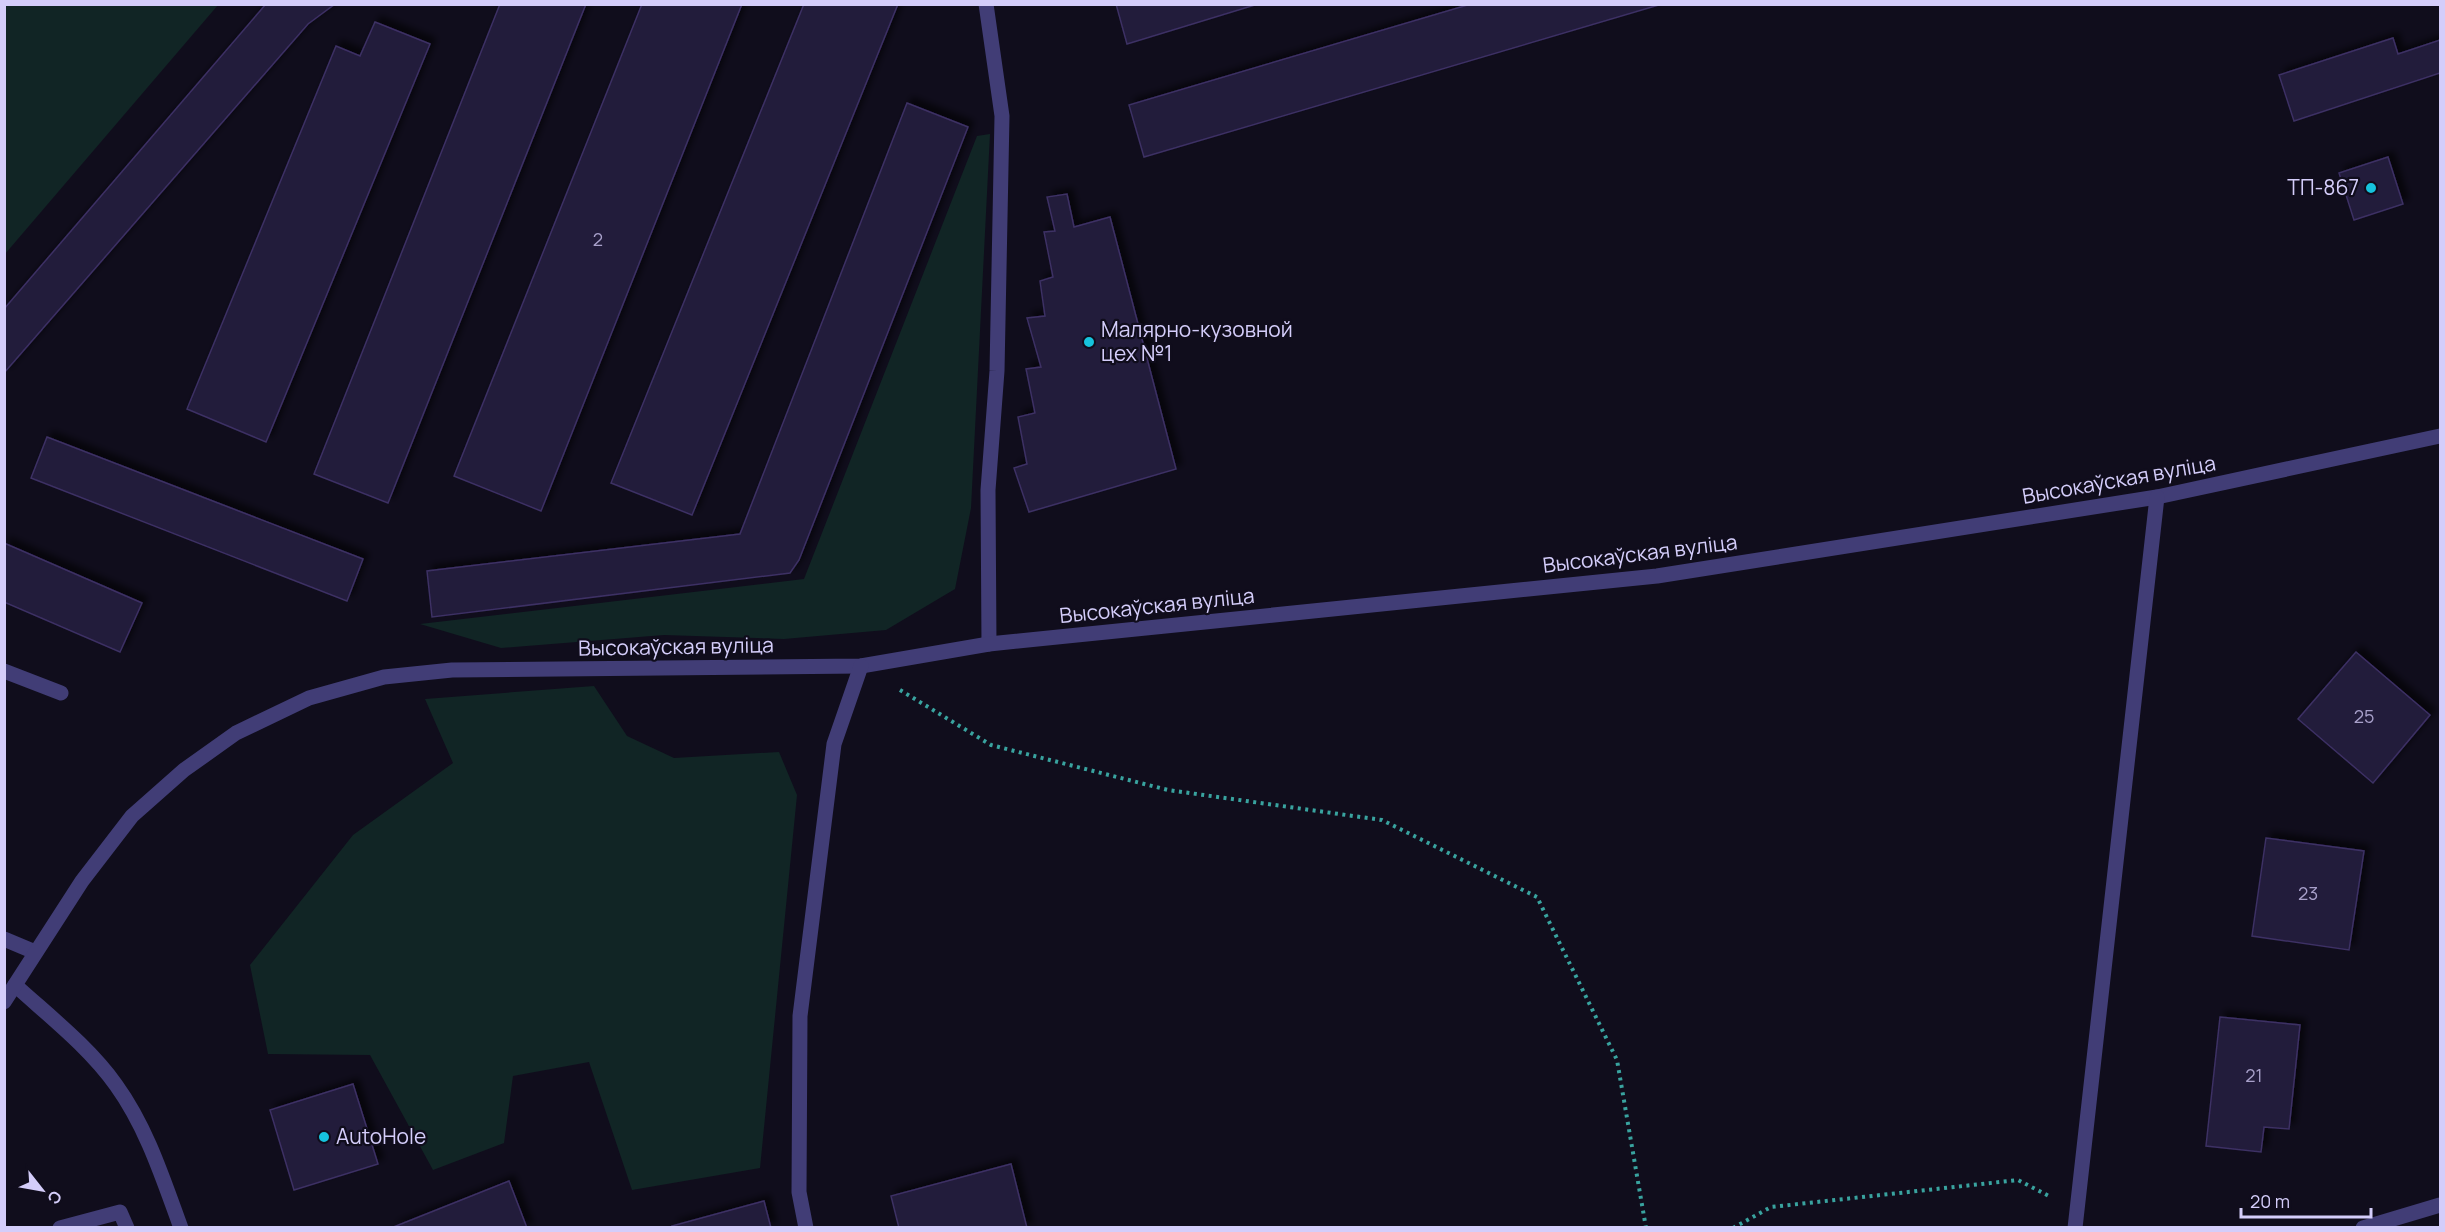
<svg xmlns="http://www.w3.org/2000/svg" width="2445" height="1232" font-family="Manrope,sans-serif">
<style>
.green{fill:#112525}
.building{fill:#231b3b;stroke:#3c3064;stroke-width:1.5;filter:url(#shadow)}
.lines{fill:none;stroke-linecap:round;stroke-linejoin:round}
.path{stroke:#39a39f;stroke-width:4;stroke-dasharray:3 4.5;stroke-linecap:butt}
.minor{stroke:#413d76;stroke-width:15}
.poi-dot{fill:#16c3dd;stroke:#100d1c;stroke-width:2}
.labels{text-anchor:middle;stroke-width:4.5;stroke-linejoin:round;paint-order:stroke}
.number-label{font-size:18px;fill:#a8a0ca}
.poi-label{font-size:21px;fill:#d4cdfa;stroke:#100d1c;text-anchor:start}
.street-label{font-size:21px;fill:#d4cdfa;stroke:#100d1c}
</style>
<defs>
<filter id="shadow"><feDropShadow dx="5.5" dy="-5.5" stdDeviation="3" flood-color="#0009"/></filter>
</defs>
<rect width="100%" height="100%" fill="#100d1c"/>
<!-- green -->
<g class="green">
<path d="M5 4 218 5 5 254 4 5Z"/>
<path d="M990 134 971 508 955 589 886 630 784 639 664 635 501 648 420 624 804 579 977 136Z"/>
<path d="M594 686 627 736 674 758 779 752 797 795 760 1168 632 1190 589 1062 513 1076 504 1143 433 1170 370 1055 268 1054 250 965 353 835 453 763 425 699Z"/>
</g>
<!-- building -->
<g class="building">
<path d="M266 4H335L308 24 4 373V309Z"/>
<path d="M500 4H586L388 503 314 474Z"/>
<path d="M642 4H742L541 511 454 476Z"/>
<path d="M804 4H898L692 515 611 483Z"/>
<path d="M1116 4H1258L1127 44Z"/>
<path d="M1471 4H1662L1144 157 1129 105Z"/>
<path d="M375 22 430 44 266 442 187 409 336 46 360 56Z"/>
<path d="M2393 38 2398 54 2440 40V73L2294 121 2279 75Z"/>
<path d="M907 103 968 127 799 560 790 573 432 617 427 571 740 534Z"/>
<path d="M2388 157 2403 204 2354 220 2339 173Z"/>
<path d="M1067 194 1074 227 1110 217 1176 469 1029 512 1014 468 1027 464 1018 417 1035 413 1026 369 1041 367 1027 318 1045 316 1040 281 1053 277 1044 232 1055 231 1047 197Z"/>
<path d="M47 437 363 559 347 601 31 478Z"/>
<path d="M4 543 142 603 120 652 4 602Z"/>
<path d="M2356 652 2430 715 2373 783 2298 719Z"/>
<path d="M2266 838 2364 851 2349 950 2252 936Z"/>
<path d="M2220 1017 2300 1025 2289 1129 2264 1127 2261 1152 2206 1146Z"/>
<path d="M353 1084 378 1164 294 1190 270 1110Z"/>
<path d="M1011 1164 1027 1228H899L891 1196Z"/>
<path d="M509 1181 527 1228H391Z"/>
<path d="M764 1201 771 1228H673L672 1226Z"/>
</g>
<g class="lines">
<!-- path -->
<g class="path">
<path d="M900 690 991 745 1168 790 1382 820 1537 897 1617 1060 1646 1228"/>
<path d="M1733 1228 1771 1207 2018 1180 2049 1196"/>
</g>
<!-- minor -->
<g class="minor">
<path d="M986 4 1002 116 997 371 988 490 989 644"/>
<path d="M4 671 61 693"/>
<path d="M4 939 35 952"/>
<path d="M15 985C49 1016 89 1047 116 1085 147 1128 163 1179 181 1228"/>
<path d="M4 1002 82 881 132 816 184 770 236 733 309 698 384 677 452 670 861 666 989 644 1657 576 2157 497 2440 436"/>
<path d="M60 1228 120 1212 127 1228"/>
<path d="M806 1228 799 1192 800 1016 834 744 861 666"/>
<path d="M2075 1228 2157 497"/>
<path d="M2363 1228 2440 1205"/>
</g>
</g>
<!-- markers -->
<g class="poi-dot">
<circle cx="2371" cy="188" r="6"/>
<circle cx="1089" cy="342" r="6"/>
<circle cx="324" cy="1137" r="6"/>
</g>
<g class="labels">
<!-- number labels -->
<g class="number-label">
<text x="598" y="246">2</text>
<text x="2364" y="723">25</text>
<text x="2308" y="900">23</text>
<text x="2254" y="1082">21</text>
</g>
<!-- poi labels -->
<g class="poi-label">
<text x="2359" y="195" text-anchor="end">ТП-867</text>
<text x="1101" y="337">Малярно-кузовной<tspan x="1101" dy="24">цех №1</tspan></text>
<text x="336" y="1144">AutoHole</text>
</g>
<!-- street labels -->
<g class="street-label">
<text transform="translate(2119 480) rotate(-10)" y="7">Высокаўская вуліца</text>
<text transform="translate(1640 554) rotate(-7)" y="7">Высокаўская вуліца</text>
<text transform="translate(1157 606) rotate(-6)" y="7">Высокаўская вуліца</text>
<text transform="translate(676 647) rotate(-1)" y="7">Высокаўская вуліца</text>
</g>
</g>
<!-- border -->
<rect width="2445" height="1232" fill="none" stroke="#d4cdfa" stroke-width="12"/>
<!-- north arrow -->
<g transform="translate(42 1190) rotate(121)" stroke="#100d1c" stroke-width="4.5" paint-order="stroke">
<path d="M0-4.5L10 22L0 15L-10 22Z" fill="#d4cdfa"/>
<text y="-9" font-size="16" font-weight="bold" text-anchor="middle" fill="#d4cdfa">С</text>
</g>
<!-- scale -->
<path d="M2241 1208v9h130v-9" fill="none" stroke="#d4cdfa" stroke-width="3"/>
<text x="2250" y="1208" font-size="18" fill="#d4cdfa" stroke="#100d1c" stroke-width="4.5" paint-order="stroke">20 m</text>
</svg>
